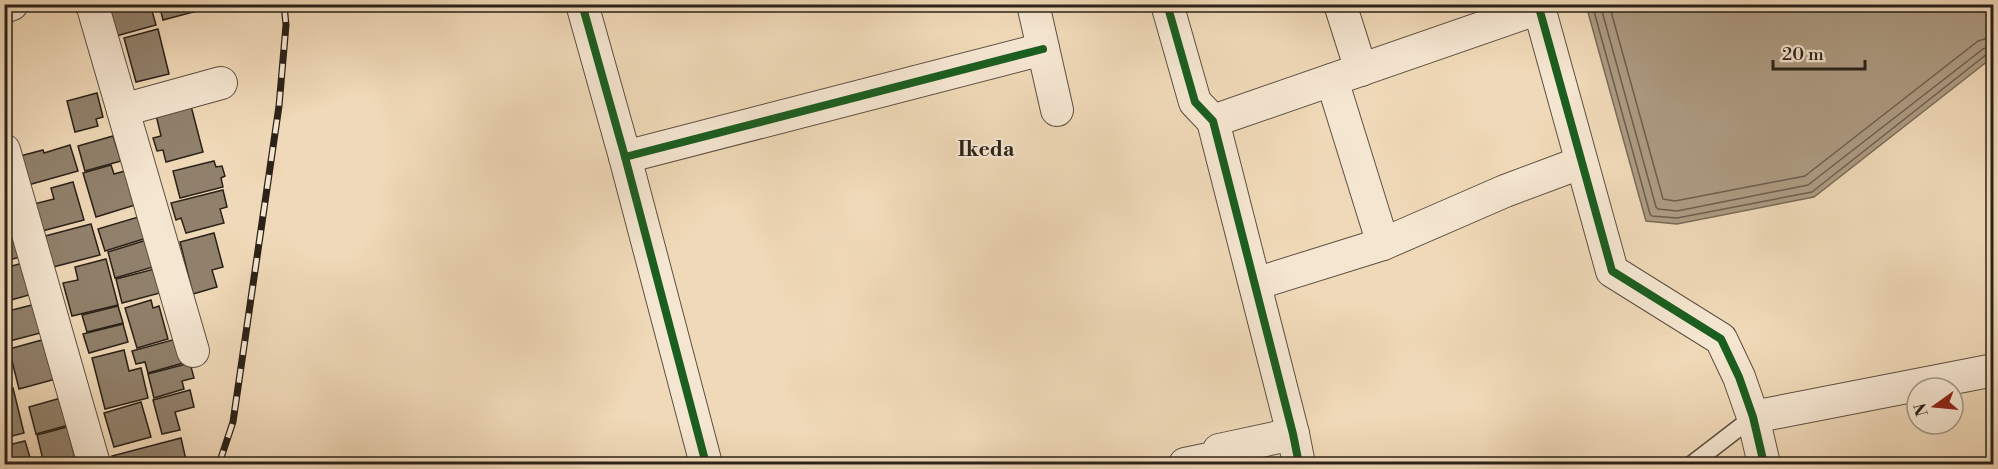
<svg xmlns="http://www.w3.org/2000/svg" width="1998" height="469" font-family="'Libre Bodoni',serif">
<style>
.water{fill:#ad9b82;stroke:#796b58;stroke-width:1.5}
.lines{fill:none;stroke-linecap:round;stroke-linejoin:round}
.shore{stroke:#6c5e4e;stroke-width:1.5}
.building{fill:#91816c;stroke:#2b2219;stroke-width:1.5}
.service-casing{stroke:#5c5041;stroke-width:19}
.minor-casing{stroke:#5c5041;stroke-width:34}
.service{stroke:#f5e6d1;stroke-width:16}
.minor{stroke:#f5e6d1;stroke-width:32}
.rail-casing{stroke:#2b2219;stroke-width:7}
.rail{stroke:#f5e6d1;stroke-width:4.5;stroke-dasharray:14;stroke-linecap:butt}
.cycleway-casing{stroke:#f5e6d1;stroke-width:11}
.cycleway{stroke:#1b5e20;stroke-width:8}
.labels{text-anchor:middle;stroke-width:4.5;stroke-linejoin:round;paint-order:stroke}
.neighbourhood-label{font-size:21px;font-weight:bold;fill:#2b2219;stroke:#f5e6d1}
</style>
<rect width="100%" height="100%" fill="#f0d9b8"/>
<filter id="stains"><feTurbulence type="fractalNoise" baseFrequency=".00333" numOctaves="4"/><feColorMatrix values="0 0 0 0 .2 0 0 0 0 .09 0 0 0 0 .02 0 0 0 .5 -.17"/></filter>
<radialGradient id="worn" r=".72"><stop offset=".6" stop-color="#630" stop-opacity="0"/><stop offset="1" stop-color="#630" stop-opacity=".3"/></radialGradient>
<!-- water -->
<path class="water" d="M1586 5H1993V57L1814 197 1677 224 1646 221Z"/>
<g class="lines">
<!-- shore -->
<g class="shore">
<path d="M1592 4 1650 214 1652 216 1677 218 1812 192 1987 54 1994 53"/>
<path d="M1600 4 1656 207 1658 209 1677 211 1808 185 1983 49 1994 45"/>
<path d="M1609 4 1663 199 1675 201 1805 176 1978 41 1994 36"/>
</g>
</g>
<!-- building -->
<g class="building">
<path d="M108 4H150L156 25 116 36Z"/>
<path d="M159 4H195L197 11 163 20Z"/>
<path d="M158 29 169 74 136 82 124 38Z"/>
<path d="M97 93 103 117 96 119 98 126 75 132 67 101Z"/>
<path d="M191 106 203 152 166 162 163 150 157 151 153 138 161 136 156 115Z"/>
<path d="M113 136 121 161 85 171 78 146Z"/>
<path d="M70 145 78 171 28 185 20 156 43 150 44 153Z"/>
<path d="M214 161 216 167 222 166 225 176 221 178 223 187 180 198 173 171Z"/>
<path d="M111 165 114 174 125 171 135 205 96 217 83 173Z"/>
<path d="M73 182 84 220 42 231 34 204 54 199 51 188Z"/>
<path d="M223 190 227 207 220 209 224 223 186 233 181 218 176 220 171 203Z"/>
<path d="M138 217 153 236 105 251 98 229Z"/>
<path d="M4 223 7 231 18 228 25 256 4 261Z"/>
<path d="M91 224 100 255 53 267 45 236Z"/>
<path d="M214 233 223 267 212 270 217 287 193 294 180 242Z"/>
<path d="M153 238V267L115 278 108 252Z"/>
<path d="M106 259 118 305 72 316 63 283 78 280 75 267Z"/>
<path d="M27 262 36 293 4 302V268Z"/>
<path d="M162 267 160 293 122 303 116 279Z"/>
<path d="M151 300 153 308 159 306 168 339 137 348 125 308Z"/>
<path d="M36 304 44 332 6 342 4 312Z"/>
<path d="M118 306 123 323 87 332 82 315Z"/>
<path d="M123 324 128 342 89 353 83 334Z"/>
<path d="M176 339 190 361 148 373 145 362 136 364 132 351Z"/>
<path d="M42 340 49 365 59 362 63 377 19 389 9 349Z"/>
<path d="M124 350 129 371 141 368 148 398 105 409 92 358Z"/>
<path d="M190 363 194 378 182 381 184 389 154 398 148 374Z"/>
<path d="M13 388 24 433 4 438V391Z"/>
<path d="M190 390 194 407 175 412 180 430 162 434 153 400Z"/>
<path d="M68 396 76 423 36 434 29 407Z"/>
<path d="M141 402 151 437 114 447 104 413Z"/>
<path d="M67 427 76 462 66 464H44L37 435Z"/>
<path d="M181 438 186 460 169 464H114L112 456Z"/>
<path d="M25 441 32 464H4V446Z"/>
</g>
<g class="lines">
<defs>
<path id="service" d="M1692 464 1753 417"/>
<g id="minor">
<path d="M92 4 193 351"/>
<path d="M582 4 625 157 706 464"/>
<path d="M1033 4 1057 110"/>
<path d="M1167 4 1195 102 1213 121 1293 434 1299 464"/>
<path d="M1340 4 1361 70"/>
<path d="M1538 4 1612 271 1721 339 1739 377 1753 417 1764 464"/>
<path d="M4 7 12 4"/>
<path d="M1332 80 1383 244"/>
<path d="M123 110 221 83"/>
<path d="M1213 121 1539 8"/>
<path d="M4 150 94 464"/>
<path d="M625 157 1043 49"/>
<path d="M1255 284 1383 244 1505 191 1580 163"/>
<path d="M1753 417 1994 370"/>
<path d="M1185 464 1214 458 1219 450 1293 434"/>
</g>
</defs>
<!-- service casing -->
<use href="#service" class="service-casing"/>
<!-- minor casing -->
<use href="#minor" class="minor-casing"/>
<!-- service -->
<use href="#service" class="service"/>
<!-- minor -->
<use href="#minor" class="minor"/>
<defs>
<path id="rail" d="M219 464 233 422 279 106 286 25 284 4"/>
</defs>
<!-- rail casing -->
<use href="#rail" class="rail-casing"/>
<!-- rail -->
<use href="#rail" class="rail"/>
<defs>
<g id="cycleway">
<path d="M582 4 625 157 706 464"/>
<path d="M1167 4 1195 102 1213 121 1293 434 1299 464"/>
<path d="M1538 4 1612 271 1721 339 1739 377 1753 417 1764 464"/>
<path d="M625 157 1043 49"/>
</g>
</defs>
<!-- cycleway casing -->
<use href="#cycleway" class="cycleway-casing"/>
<!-- cycleway -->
<use href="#cycleway" class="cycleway"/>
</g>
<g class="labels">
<!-- neighbourhood labels -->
<g class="neighbourhood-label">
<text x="986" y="156">Ikeda</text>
</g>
</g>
<!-- margin -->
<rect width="1998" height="469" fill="none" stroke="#f0d9b8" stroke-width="24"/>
<rect x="6" y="6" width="1986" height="457" fill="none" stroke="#2b2219" stroke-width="3"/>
<rect x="12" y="12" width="1974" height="445" fill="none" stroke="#2b2219" stroke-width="1.5"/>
<!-- north arrow -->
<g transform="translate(1935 406) rotate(255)"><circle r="28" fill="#f5e6d1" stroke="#a49887" stroke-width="1.5"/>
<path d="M0-4.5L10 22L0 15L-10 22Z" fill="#8f2418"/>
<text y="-9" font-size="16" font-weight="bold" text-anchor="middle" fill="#2b2219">N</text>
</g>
<!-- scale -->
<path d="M1773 60v9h92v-9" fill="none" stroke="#2b2219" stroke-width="3"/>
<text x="1782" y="60" font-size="18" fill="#2b2219" stroke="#f5e6d1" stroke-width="4.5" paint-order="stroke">20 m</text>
<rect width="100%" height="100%" filter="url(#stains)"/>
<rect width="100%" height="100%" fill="url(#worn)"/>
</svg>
